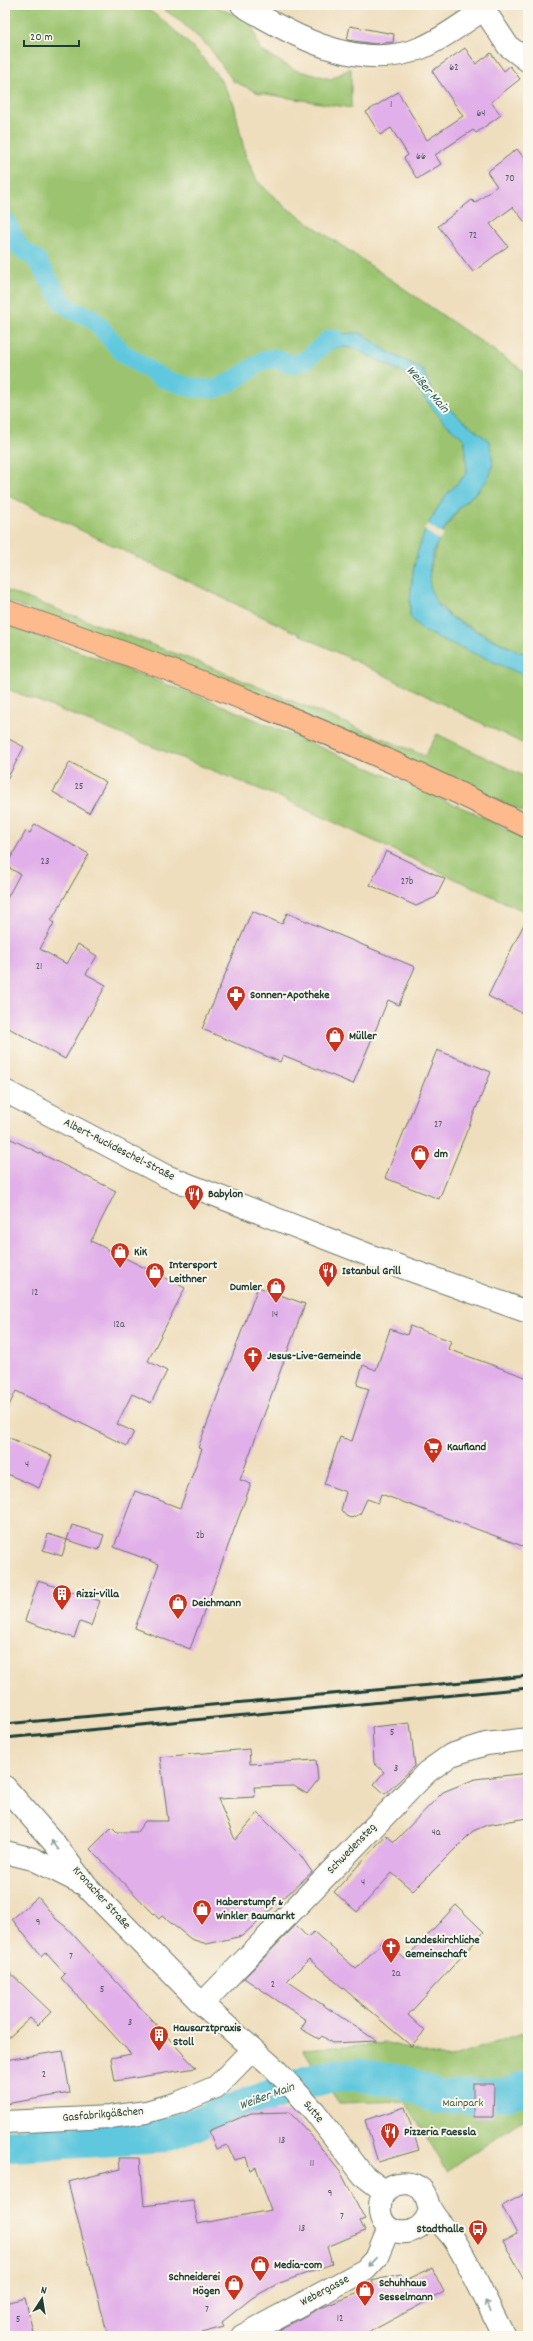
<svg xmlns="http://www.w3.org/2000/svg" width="533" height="2341" font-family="Dekko,sans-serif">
  <rect width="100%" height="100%" fill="#fbf7ec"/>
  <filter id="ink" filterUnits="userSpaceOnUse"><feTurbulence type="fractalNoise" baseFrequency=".025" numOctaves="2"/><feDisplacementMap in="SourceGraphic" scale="8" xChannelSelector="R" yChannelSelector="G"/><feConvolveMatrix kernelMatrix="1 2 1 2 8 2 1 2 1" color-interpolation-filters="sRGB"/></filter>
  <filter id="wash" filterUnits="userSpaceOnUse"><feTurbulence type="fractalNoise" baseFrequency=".012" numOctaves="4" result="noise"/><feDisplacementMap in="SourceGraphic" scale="16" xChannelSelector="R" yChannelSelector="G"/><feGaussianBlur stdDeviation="0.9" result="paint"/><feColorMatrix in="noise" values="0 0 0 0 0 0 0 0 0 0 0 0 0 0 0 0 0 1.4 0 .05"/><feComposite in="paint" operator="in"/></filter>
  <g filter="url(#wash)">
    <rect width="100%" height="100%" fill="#efdebd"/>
    <!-- green -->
    <path fill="#9cc46f" stroke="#5e8052" d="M5 5H141L163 20 196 50 218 76 234 104 245 154 257 181 284 206 528 374V653L519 652 451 617 433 598 428 580 438 539 461 506 480 489 490 442 443 404 432 391 422 369 388 352 361 333 308 352H322L340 347 354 348 404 373 444 422 465 440 467 473C460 482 450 489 444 498 417 537 410 571 410 617L528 677V746L374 670 5 494Z
      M157 5H213L252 23 260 50 295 70 331 79 351 68V108L259 93 233 81 209 47 178 19Z
      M5 590 198 662 425 756 437 734 528 778V814L432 770 5 600Z
      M5 624 214 702 477 814 528 840V913L282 798 5 688Z
      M528 2031V2118L519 2122 447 2171 405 2101 339 2103 303 2049 388 2043 448 2059Z"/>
    <!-- water -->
    <path fill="#61c8de" stroke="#408289" d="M361 333 388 352 422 369 432 391 443 404 490 442C490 450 494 462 492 469 488 485 471 495 461 506 435 536 410 589 451 617 472 631 497 641 519 652L528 653V677L425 632 410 617C410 570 417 538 444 498 450 489 460 482 467 473L465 440 444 422 404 373 354 348 340 347 322 352H308L326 334Z"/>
    <!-- pier -->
    <path fill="#efdebd" d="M427 524 444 535 439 540 424 530Z"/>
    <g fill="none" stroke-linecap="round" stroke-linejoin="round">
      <!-- canal -->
      <path stroke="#61c8de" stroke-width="19" d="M5 220 20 248 36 259 64 304 74 311 92 318 123 353 161 378 192 388 215 389 231 382 263 361 274 358 293 365 307 359 328 340 335 339"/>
      <!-- river -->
      <path stroke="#61c8de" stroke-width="33" d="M5 2146 159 2137 308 2082 334 2075H359L405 2082 439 2098 508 2094 528 2087"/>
    </g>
    <g id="blocks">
      <!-- building -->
      <path fill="#e1afe9" d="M350 26 394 34 393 42 375 44 347 40Z
        M465 48 476 64 491 53 504 71 510 66 520 79 491 102 501 115 476 133 473 130 435 155 441 164 417 179 404 158 408 155 391 128 380 135 366 112 398 92 427 140 463 116 432 71Z
        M517 149 528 163V226L513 207 490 224 508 246 473 272 438 226 472 200 475 203 497 186 487 172Z
        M5 737 24 747 5 783Z
        M70 762 106 782 89 813 53 792Z
        M35 824 89 854 51 921 54 923 40 949 67 964 78 944 97 956 86 974 106 985 65 1059 5 1026V902L20 874 6 866 26 831 30 833Z
        M386 851 445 879 436 897 416 906 370 885Z
        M252 911 282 924 287 913 415 967 399 1005 388 1000 353 1084 283 1055 280 1062 202 1029Z
        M528 916V1016L488 996Z
        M437 1050 491 1072 439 1199 385 1178Z
        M5 1136 116 1191 91 1241 185 1288 148 1361 167 1371 151 1403 132 1394 117 1424 134 1432 127 1446 16 1391 5 1414Z
        M258 1287 305 1304 240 1480 251 1484 190 1649 135 1628 159 1564 114 1547 135 1491 180 1508 202 1449 198 1448Z
        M410 1326 451 1341 448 1349 528 1378V1548L381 1494 378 1503 367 1499 360 1514 351 1518 346 1516 341 1510 346 1492 324 1484 340 1437 352 1441 369 1389 357 1385 363 1365 376 1370 390 1329 407 1335Z
        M5 1436 52 1456 39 1488 5 1473Z
        M72 1525 104 1535 99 1550 67 1540Z
        M48 1534 67 1540 62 1556 43 1550Z
        M38 1581 100 1601 91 1626 80 1622 74 1638 25 1621Z
        M410 1723 415 1766 385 1794 374 1784 384 1772 374 1763 372 1727Z
        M249 1749 250 1764 316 1760 318 1780 307 1794 294 1786 254 1787 255 1797 218 1799 235 1840 258 1813 301 1856 312 1872 242 1936 207 1944 191 1939 162 1916 159 1919 90 1849 112 1827 117 1832H137L145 1821H168L160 1757Z
        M528 1773V1818L487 1825 473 1831 413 1891 392 1873 357 1912 334 1892 386 1835 394 1842 443 1792 475 1779Z
        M38 1897 56 1919 66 1927 196 2068 115 2081 111 2058 131 2054 61 1978 65 1974 45 1952 41 1956 12 1919Z
        M456 1905 484 1932 408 2015 425 2031 411 2046 309 1959 287 1981 377 2041 332 2043 322 2036 319 2039 301 2029 306 2020 244 1978 296 1925 307 1937 314 1932 356 1969 384 1940 405 1959Z
        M5 1968 51 2012 38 2025 30 2018 5 2041Z
        M63 2051 70 2093 5 2104V2060Z
        M473 2084H494L493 2117H473Z
        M405 2107 419 2150 378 2162 365 2120Z
        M289 2112 310 2134 341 2173 365 2219 360 2221 365 2231 327 2247 332 2264 277 2284 252 2298 222 2322 224 2327 201 2333 203 2336H108L68 2182 120 2169 119 2158H140L144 2206 193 2200 198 2224 271 2210 256 2167 250 2170 246 2157 234 2160 227 2145 216 2149 209 2131 251 2113Z
        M528 2192V2287L503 2241 517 2234 502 2206Z
        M432 2268 444 2292 362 2336H268L318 2309 374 2287 372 2281 401 2274 404 2281Z
        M25 2298 34 2336H5V2303Z"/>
    </g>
  </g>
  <g filter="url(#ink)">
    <use href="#blocks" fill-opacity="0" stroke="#687564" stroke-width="1"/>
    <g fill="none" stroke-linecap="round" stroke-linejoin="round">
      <defs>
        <path id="minor" d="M242 5C293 36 360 73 421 48 443 39 463 23 483 10
          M481 5 508 46 528 61
          M5 1091 166 1176 379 1259 528 1312
          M5 2122 110 2117 146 2112 178 2103 216 2087 252 2050"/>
        <path id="tertiary" d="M5 1787 55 1844 87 1887 202 2004 275 2069 315 2112 363 2175 385 2192
          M5 1852 33 1859 81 1883
          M202 2004 427 1772 451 1755 486 1744 528 1739
          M430 2209C422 2243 377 2238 380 2206 380 2197 385 2190 392 2186 401 2182 413 2182 421 2189 428 2195 426 2203 431 2210 437 2222 448 2230 455 2241 473 2270 488 2306 504 2336
          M242 2336 365 2270 377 2257 389 2228"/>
        <path id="trunk" d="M5 611C183 671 360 742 528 827"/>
      </defs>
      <!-- minor casing -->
      <use href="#minor" stroke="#687564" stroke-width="24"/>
      <!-- tertiary casing -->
      <use href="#tertiary" stroke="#687564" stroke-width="24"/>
      <!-- trunk casing -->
      <use href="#trunk" stroke="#687564" stroke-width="24"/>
      <!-- minor -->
      <use href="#minor" stroke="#fff" stroke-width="22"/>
      <!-- tertiary -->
      <use href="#tertiary" stroke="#fff" stroke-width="22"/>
      <!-- trunk -->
      <use href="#trunk" stroke="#fcba8d" stroke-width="22"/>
      <!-- rail -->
      <path stroke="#1f3d34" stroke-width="3" d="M5 1724 528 1676
        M5 1738 528 1688"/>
    </g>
    <!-- one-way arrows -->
    <defs><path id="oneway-shaft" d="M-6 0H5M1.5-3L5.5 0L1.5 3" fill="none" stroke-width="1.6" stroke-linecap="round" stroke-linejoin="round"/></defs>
    <g stroke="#8f9e9a">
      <use href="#oneway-shaft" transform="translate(55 1845) rotate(-129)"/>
      <use href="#oneway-shaft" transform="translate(372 2262) rotate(133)"/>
      <use href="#oneway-shaft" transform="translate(488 2306) rotate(-118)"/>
    </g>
  </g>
  <!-- icons -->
  <defs>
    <symbol id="pharmacy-pin" viewBox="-11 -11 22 30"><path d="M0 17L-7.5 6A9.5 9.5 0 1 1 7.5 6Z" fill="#c8321e" stroke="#fbf7ec"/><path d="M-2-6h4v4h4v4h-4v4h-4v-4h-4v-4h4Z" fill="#fff"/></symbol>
    <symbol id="shop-pin" viewBox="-11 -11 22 30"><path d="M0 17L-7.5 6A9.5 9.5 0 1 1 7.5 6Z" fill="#c8321e" stroke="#fbf7ec"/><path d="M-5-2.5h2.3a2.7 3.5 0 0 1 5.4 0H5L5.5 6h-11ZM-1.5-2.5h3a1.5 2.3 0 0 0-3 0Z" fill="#fff"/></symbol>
    <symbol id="restaurant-pin" viewBox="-11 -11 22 30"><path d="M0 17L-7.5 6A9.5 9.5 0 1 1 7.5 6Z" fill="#c8321e" stroke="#fbf7ec"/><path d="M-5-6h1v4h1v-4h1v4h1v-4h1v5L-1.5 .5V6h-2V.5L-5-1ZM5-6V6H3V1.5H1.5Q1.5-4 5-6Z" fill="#fff"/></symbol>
    <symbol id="church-pin" viewBox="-11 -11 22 30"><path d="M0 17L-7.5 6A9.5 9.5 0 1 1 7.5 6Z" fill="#c8321e" stroke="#fbf7ec"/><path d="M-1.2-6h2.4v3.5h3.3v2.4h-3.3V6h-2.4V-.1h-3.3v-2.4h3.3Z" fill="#fff"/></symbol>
    <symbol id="supermarket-pin" viewBox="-11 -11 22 30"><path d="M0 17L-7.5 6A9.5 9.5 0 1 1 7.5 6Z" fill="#c8321e" stroke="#fbf7ec"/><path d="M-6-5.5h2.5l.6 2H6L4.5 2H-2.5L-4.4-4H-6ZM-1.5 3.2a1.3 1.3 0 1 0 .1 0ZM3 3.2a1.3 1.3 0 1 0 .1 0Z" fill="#fff"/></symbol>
    <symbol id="building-pin" viewBox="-11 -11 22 30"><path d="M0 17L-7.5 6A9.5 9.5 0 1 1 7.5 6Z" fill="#c8321e" stroke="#fbf7ec"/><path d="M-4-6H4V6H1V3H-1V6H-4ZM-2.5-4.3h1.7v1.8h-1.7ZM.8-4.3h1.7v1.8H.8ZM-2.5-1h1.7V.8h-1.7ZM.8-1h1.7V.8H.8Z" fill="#fff"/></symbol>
    <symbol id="bus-pin" viewBox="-11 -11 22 30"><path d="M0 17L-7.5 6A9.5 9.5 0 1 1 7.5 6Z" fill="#c8321e" stroke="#fbf7ec"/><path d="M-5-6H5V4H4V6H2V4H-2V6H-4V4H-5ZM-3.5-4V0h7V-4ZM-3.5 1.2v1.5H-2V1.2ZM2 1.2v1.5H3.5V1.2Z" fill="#fff"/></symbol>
  </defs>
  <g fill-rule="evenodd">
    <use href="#pharmacy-pin" x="225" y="984" width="22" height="30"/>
    <use href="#shop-pin" x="324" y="1025" width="22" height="30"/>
    <use href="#shop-pin" x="409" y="1143" width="22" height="30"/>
    <use href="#restaurant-pin" x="183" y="1183" width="22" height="30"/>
    <use href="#shop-pin" x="109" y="1241" width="22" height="30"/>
    <use href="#restaurant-pin" x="317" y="1260" width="22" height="30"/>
    <use href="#shop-pin" x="144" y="1261" width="22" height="30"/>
    <use href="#shop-pin" x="265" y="1276" width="22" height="30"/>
    <use href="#church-pin" x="242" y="1345" width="22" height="30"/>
    <use href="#supermarket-pin" x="422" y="1436" width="22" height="30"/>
    <use href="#building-pin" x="51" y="1583" width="22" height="30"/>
    <use href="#shop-pin" x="167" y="1592" width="22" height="30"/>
    <use href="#shop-pin" x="191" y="1898" width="22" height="30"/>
    <use href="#church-pin" x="380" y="1936" width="22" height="30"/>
    <use href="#building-pin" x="148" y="2024" width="22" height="30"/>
    <use href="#restaurant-pin" x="379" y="2121" width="22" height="30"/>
    <use href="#bus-pin" x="467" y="2218" width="22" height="30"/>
    <use href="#shop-pin" x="249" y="2254" width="22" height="30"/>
    <use href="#shop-pin" x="223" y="2273" width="22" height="30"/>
    <use href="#shop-pin" x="354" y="2279" width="22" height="30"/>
  </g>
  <g text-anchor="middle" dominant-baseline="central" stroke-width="4" stroke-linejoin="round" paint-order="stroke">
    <!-- number labels -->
    <g font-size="10" fill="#505a61">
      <text x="454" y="68">62</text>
      <text x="391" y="105">1</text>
      <text x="481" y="114">64</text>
      <text x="421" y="157">66</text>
      <text x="510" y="179">70</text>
      <text x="473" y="236">72</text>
      <text x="79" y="787">25</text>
      <text x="45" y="862">23</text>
      <text x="407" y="882">27b</text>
      <text x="39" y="967">21</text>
      <text x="438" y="1125">27</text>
      <text x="35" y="1293">12</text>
      <text x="275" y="1315">14</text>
      <text x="119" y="1325">12a</text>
      <text x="27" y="1465">4</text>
      <text x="200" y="1536">2b</text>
      <text x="392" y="1733">5</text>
      <text x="396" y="1769">3</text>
      <text x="436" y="1833">4a</text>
      <text x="363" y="1883">4</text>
      <text x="38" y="1923">9</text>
      <text x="71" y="1957">7</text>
      <text x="396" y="1974">2a</text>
      <text x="273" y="1985">2</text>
      <text x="102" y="1990">5</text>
      <text x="130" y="2023">3</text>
      <text x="44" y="2075">2</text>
      <text x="282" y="2141">13</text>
      <text x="312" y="2164">11</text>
      <text x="330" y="2194">9</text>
      <text x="342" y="2217">7</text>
      <text x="302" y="2229">13</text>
      <text x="207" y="2310">7</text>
      <text x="340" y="2319">12</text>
      <text x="18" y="2320">5</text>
    </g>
    <!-- poi labels -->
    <g font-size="12" font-weight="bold" fill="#1f3d34" stroke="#fbf7ec" text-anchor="start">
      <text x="250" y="995">Sonnen-Apotheke</text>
      <text x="349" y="1036">Müller</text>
      <text x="434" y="1154">dm</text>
      <text x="208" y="1194">Babylon</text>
      <text x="134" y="1252">KiK</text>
      <text x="169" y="1265">Intersport<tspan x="169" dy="14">Leithner</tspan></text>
      <text x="342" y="1271">Istanbul Grill</text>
      <text x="262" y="1287" text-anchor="end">Dumler</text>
      <text x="267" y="1356">Jesus-Live-Gemeinde</text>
      <text x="447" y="1447">Kaufland</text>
      <text x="76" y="1594">Rizzi-Villa</text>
      <text x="192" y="1603">Deichmann</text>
      <text x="216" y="1902">Haberstumpf &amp;<tspan x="216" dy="14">Winkler Baumarkt</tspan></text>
      <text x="405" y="1940">Landeskirchliche<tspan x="405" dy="14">Gemeinschaft</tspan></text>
      <text x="173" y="2028">Hausarztpraxis<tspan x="173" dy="14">Stoll</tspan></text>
      <text x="404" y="2132">Pizzeria Faessla</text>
      <text x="464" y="2229" text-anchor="end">Stadthalle</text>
      <text x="274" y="2265">Media-com</text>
      <text x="220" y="2277" text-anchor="end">Schneiderei<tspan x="220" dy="14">Högen</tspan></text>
      <text x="379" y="2283">Schuhhaus<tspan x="379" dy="14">Sesselmann</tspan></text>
    </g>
    <!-- street labels -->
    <g font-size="12" fill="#1f3d34" stroke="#fbf7ec">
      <text transform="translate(119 1150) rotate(27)">Albert-Ruckdeschel-Straße</text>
      <text transform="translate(352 1849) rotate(-46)">Schwedensteg</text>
      <text transform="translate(101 1898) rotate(48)">Kronacher Straße</text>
      <text transform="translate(313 2112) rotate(50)">Sutte</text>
      <text transform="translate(103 2115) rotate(-5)">Gasfabrikgäßchen</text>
      <text transform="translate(325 2291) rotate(-28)">Webergasse</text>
    </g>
    <!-- park labels -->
    <g font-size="12" fill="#3e5f43" stroke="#fbf7ec">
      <text x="463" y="2103">Mainpark</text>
    </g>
    <!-- water labels -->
    <g font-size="13" font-style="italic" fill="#30605e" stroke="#fbf7ec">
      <text transform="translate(427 390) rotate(49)">Weißer Main</text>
      <text transform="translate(267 2097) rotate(-20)">Weißer Main</text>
    </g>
  </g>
  <!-- margin -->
  <rect width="533" height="2341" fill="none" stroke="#fbf7ec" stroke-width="20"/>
  <!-- north arrow -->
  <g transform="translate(42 2299) rotate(12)" stroke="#fbf7ec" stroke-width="3" paint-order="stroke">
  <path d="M0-3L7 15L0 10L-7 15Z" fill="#1f3d34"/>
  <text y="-6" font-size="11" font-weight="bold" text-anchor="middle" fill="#1f3d34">N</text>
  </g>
  <!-- scale -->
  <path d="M24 40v6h55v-6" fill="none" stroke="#1f3d34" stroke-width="2"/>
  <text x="30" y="40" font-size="12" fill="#1f3d34" stroke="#fbf7ec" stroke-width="3" paint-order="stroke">20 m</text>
</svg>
